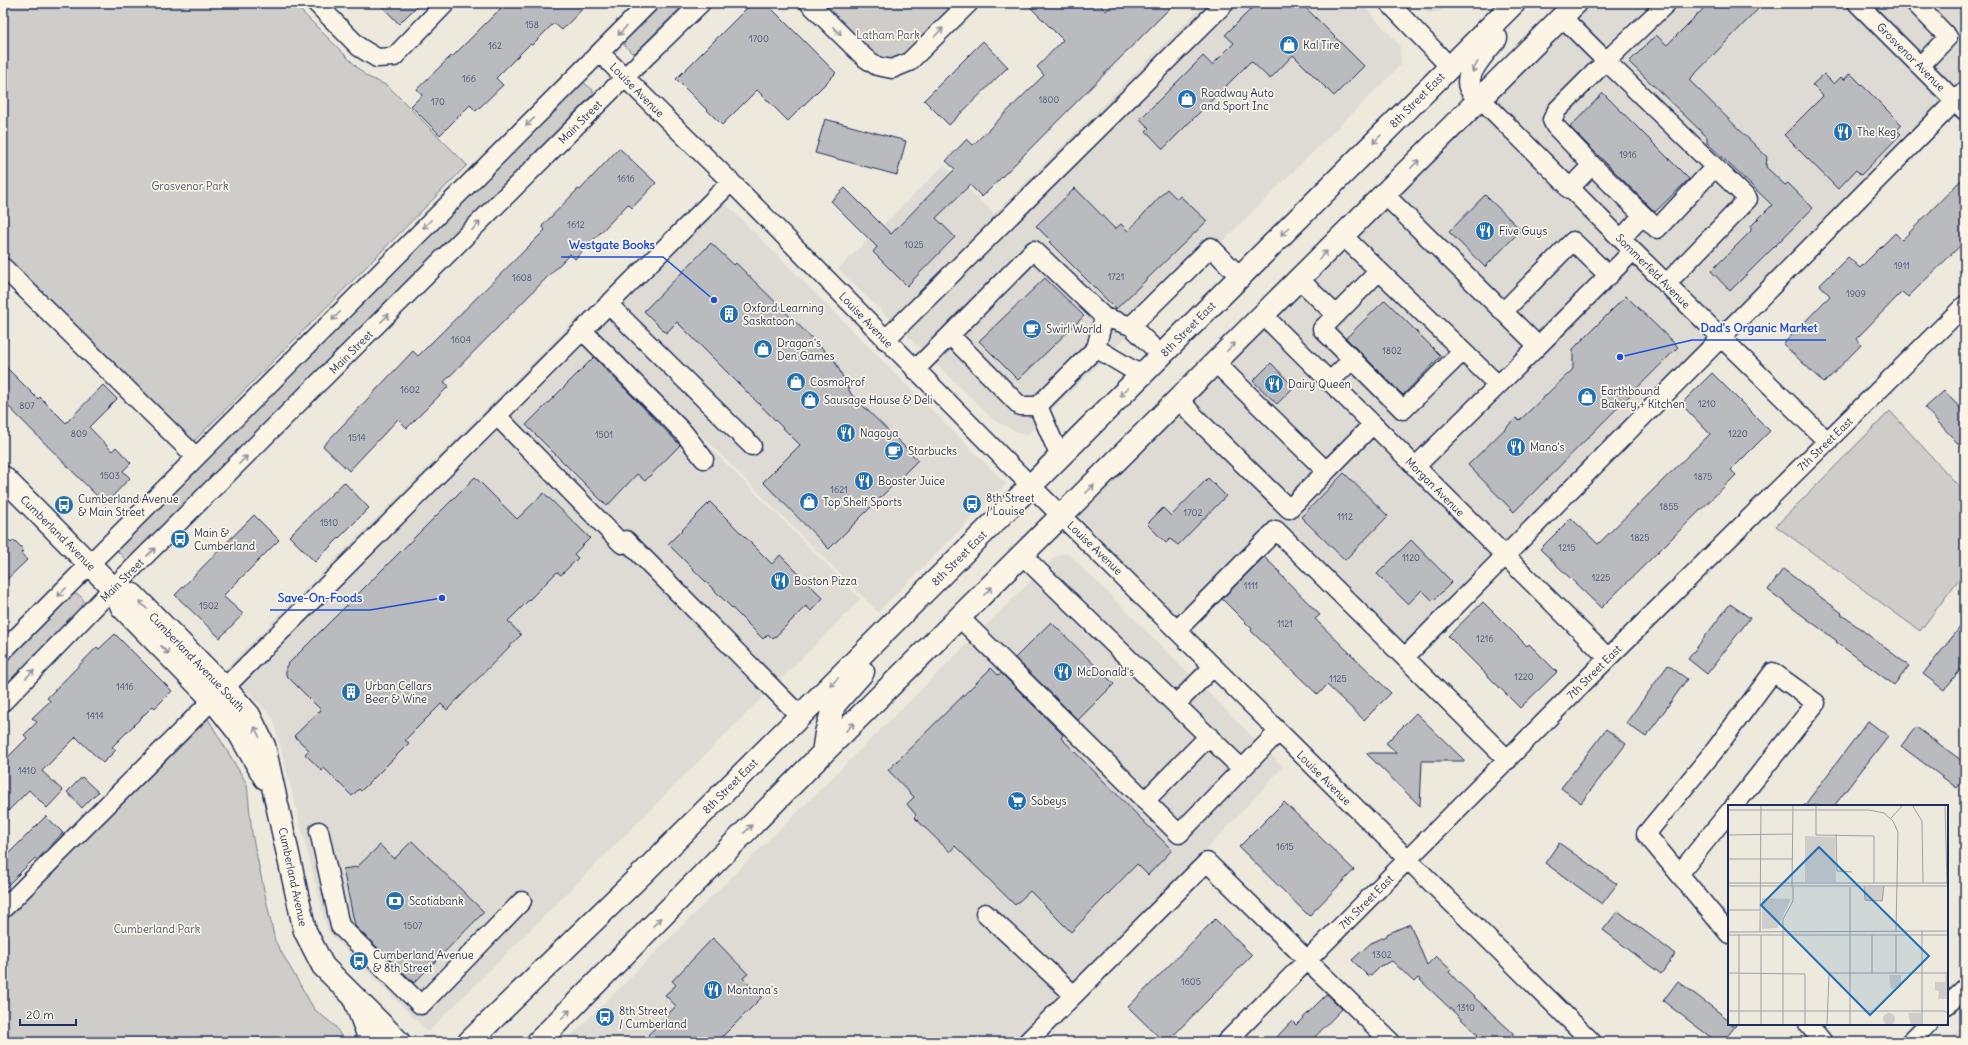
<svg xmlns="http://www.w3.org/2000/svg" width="1968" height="1045" font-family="Delius,sans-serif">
  <rect width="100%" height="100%" fill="#eee9dd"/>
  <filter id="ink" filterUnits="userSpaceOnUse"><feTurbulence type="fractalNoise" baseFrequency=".025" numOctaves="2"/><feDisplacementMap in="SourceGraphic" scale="8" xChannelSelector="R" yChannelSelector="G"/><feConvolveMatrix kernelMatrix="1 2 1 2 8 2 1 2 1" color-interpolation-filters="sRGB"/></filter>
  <g filter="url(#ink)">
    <!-- built -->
    <path fill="#dedbd4" d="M1205 3H1361L1400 46 1401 65 1026 436 995 421 838 269 944 165 994 214Z
      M1418 3H1449L1441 11 1428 13Z
      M1577 3H1965V91L1405 657 1276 530 1177 630 1062 516Z
      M722 200 1006 484 878 612 594 328Z
      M579 316 861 599 428 1032 328 932 273 718 225 669Z
      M1063 553 1070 555 1283 767 1190 867 1017 1042H565L1056 556Z
      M1965 1024V1042H1947Z"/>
    <!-- green -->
    <path fill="#cfcdca" stroke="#757e94" d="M3 3H293L366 76 388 86 467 165 190 445 3 259Z
      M663 3H685L636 52 632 53 624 45 625 41Z
      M809 3H969L892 69Z
      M583 82 593 90V94L130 560H126L118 552 119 548Z
      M1890 411 1965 493V571L1920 631 1776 526Z
      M73 594C81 594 83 598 85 605L3 687V664Z
      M208 719 247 784 252 834 275 941 314 1009 335 1026 345 1042H9L3 1036V922Z"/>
    <!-- building -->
    <path fill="#babbbe" stroke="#1b2f5e" d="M379 3H420L399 24Z
      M506 3H588L562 30 554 23 532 45 530 44 496 78 503 85 476 111 470 105 440 135 411 106 422 95 417 89 451 56 452 57Z
      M752 3H766L836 73 788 121 757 90 722 125 676 79Z
      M1026 3H1098L1106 11 1114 3H1175L982 197 970 185 936 218 955 237 907 286 873 252 877 247 831 201 845 188 891 234 955 169 946 161 967 139 973 145 1044 75 1037 67 1063 40Z
      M1257 3H1301L1364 66 1334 96 1293 55 1270 79 1251 61 1163 149 1146 131 1149 128 1140 119 1203 56 1212 65 1234 43 1225 35Z
      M1709 3H1764L1689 80 1767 157 1766 167 1785 185 1788 183 1813 208 1730 291 1711 271 1751 231V226L1772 205 1707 143V137L1629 62 1656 35 1667 45Z
      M983 41 1008 67 949 125 924 100Z
      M1850 73 1902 125 1897 130 1901 134 1861 175 1856 170 1838 189 1784 135 1823 96 1812 85 1824 74 1834 84 1841 77 1844 80Z
      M1603 93 1689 179 1655 212 1570 127Z
      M825 119 906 141 897 175 815 153Z
      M619 148 656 183 632 208 628 204 575 259 570 254 444 382 449 386 407 428 398 419 349 471 323 446 413 351 418 356 545 230 542 226 578 189 580 190Z
      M1965 176V241L1908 297 1902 292 1856 339 1861 345 1824 383 1783 344 1830 296 1820 285 1848 257 1860 268 1895 233 1902 240Z
      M1075 188 1115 229 1121 224 1128 231 1167 189 1177 199 1180 196 1207 221 1116 309 1049 242 1051 241 1036 226Z
      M1485 195 1521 230 1485 267 1449 232Z
      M711 243 734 265 736 263 835 361 851 394 918 460 829 549 763 482 800 445 677 322 666 333 644 311Z
      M1045 278 1084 316 1018 380 979 341Z
      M1626 296 1678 347 1514 512 1468 465 1516 418 1519 421 1573 369V349Z
      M1385 300 1441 356 1403 395 1346 338Z
      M594 357 680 445 645 481 637 474 607 506 526 425Z
      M1271 363 1294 387 1277 404 1253 381Z
      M3 364 38 399 40 397 66 423 103 385 117 399 89 427 112 451 116 447 131 463 123 471 130 478 105 504 3 401Z
      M1712 373 1770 431 1731 470 1736 475 1601 608 1540 549 1571 518 1598 544 1710 434 1681 404Z
      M1944 391 1965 413V451L1925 408Z
      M1344 473 1388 516 1345 560 1301 517Z
      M475 477 517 519 544 493 590 538 574 554 578 558 561 575 557 572 508 621 521 635 447 710 441 704 405 740 409 743 361 791 359 789 352 796 324 768 322 771 305 754 309 750 294 736 321 710 286 675V666Z
      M1208 478 1226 496 1178 545 1170 539 1166 543 1147 524 1163 508 1171 516Z
      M344 482 369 508 315 562 289 536Z
      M710 502 772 564 780 555 823 598 811 611 806 606 773 639 768 634 763 639 668 544Z
      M254 515 279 540 223 596 243 614 220 638 175 595Z
      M3 535 11 543 14 540 24 550 21 553 27 560 3 583Z
      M1411 540 1452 582 1433 601 1422 590 1408 604 1377 574Z
      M1264 557 1280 572 1279 573 1320 615 1315 619 1391 693 1364 720 1327 685 1318 695 1251 631 1252 629 1222 599Z
      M1783 569 1842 613 1841 614 1909 666 1894 685 1836 642 1837 641 1768 590Z
      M1483 602 1527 646 1529 644 1557 672 1520 708 1448 636Z
      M1730 604 1750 618 1707 674 1688 659Z
      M1965 621V664L1944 690 1923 674Z
      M1051 622 1114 684 1078 720 1015 658Z
      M115 634 172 691 155 708 153 706 112 747 116 750 103 763 76 737 42 771 63 791 47 808 29 790 3 816V762L27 738 24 735 37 722 32 718 50 701 47 698 97 647 99 649Z
      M1668 665 1687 679 1646 737 1626 723Z
      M991 668 998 675 1001 673 1063 735 1061 738 1172 850 1148 875 1137 864 1071 932 1030 891 1015 905 955 846 950 852 914 817 916 815 907 804 914 797 888 770Z
      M1416 713 1465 761H1422L1420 806 1366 753H1397L1386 743Z
      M1868 721 1888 736 1834 806H1804Z
      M1916 727 1965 763V778L1957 788 1901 746Z
      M1606 729 1626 744 1581 803 1561 788Z
      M82 777 98 792 82 808 67 792Z
      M1284 802 1354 870 1309 916 1239 847Z
      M46 816 63 833 37 860 35 858 3 890V859Z
      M412 841 484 912 414 983 355 926 343 869 357 867 380 845 394 859Z
      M1559 843 1617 884 1602 904 1545 863Z
      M1618 911 1675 954 1661 974 1603 930Z
      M1215 919 1252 955 1167 1042H1164L1128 1007Z
      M1410 924 1427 965 1436 956 1451 970 1449 972 1459 983 1514 1034 1506 1042H1471L1478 1035 1418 978 1414 982 1392 961 1381 966 1374 973 1368 976 1352 960 1371 943 1387 936V934Z
      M713 938 748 974 743 978 762 997 717 1042H655L648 1035 676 1006 665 995 676 985 672 981Z
      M1678 981 1729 1020V1024L1736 1025 1723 1042H1717L1663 1001Z
      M1327 994 1342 1009 1310 1042H1272L1292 1021 1296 1025Z"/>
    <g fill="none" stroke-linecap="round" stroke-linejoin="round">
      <defs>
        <path id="minor" d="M316 3 359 47 377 58 394 57 446 3
          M809 3 865 58 877 66 892 69 909 62 969 3
          M1389 3 1450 67
          M1857 3 1965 111
          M1915 3 1948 37 1920 66
          M1562 17 1606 61 1667 3
          M600 53 731 182 1011 466 1592 1042
          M1481 99 1633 251 1828 442
          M1569 189 1592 165 1555 126 1552 120 1557 110 1606 61 1715 167 1657 229 1592 165
          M1384 194 1538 346 1633 251
          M1343 236 1498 385
          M1621 239 1643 215
          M3 267 196 457
          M1379 271 1322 329 1403 410 1463 351
          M1299 279 1336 315
          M1666 284 1748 199 1715 167
          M608 304 752 446
          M1503 312 1573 241 1609 276
          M1263 315 1608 658
          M1104 317 1131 326 1211 247 1240 277
          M1131 326 1161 355
          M582 330 684 433 704 459
          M885 340 1225 3
          M1216 363 1326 471
          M915 370 950 335
          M1329 382 1353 359
          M1179 399 1193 415 1289 509 1372 425
          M1038 406H1020L950 335 1034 250 1104 317 1096 348
          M497 416 622 544 626 540 800 716
          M1060 457 1038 406 1096 348 1141 375
          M1415 467 1538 346
          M1023 556 1242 769 1278 732
          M960 618 1179 834 1242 769
          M1177 630 1276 530 1508 760
          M3 651 649 3
          M1405 657 1965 91
          M3 702 113 588 625 77 701 3
          M1176 704 1213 667
          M1145 801 1209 736
          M319 831 340 926 421 1005 522 901
          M1679 874 1729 812
          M3 909 731 182
          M985 913 1074 995
          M1729 934 1646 834 1715 750 1773 672 1816 703 1734 806
          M1947 1005 1965 988
          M1808 1024 1823 1042
          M1027 1042 1207 862 1391 1042
          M1226 1042 1608 658 1965 305
          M1910 1042 1928 1024"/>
        <path id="major" d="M1481 99C1477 95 1472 91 1470 87 1464 73 1487 49 1496 38
          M3 477 113 588 122 607 213 700 239 733 265 778
          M113 588 133 595 225 688 249 715 264 746 305 931 323 966 399 1042
          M823 753 826 733 834 705 863 672
          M356 1003 371 1042
          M469 1042 644 872 1514 3
          M538 1042 823 753 1576 3"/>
      </defs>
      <!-- minor casing -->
      <use href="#minor" stroke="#1b2f5e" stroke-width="21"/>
      <!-- major casing -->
      <use href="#major" stroke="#1b2f5e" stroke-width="25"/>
      <!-- minor -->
      <use href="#minor" stroke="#fcf5e5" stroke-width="18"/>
      <!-- major -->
      <use href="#major" stroke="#fcf5e5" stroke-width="22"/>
    </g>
    <!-- one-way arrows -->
    <defs><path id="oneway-shaft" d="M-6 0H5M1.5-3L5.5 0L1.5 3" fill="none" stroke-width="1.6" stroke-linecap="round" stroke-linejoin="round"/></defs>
    <g stroke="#8c92a2">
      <use href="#oneway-shaft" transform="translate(622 31) rotate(134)"/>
      <use href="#oneway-shaft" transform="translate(837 31) rotate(45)"/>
      <use href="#oneway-shaft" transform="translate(939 32) rotate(-45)"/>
      <use href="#oneway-shaft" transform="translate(1475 67) rotate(117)"/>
      <use href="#oneway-shaft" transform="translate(530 122) rotate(136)"/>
      <use href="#oneway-shaft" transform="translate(1377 139) rotate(135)"/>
      <use href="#oneway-shaft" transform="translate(1415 164) rotate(-45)"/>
      <use href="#oneway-shaft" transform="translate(427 224) rotate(135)"/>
      <use href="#oneway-shaft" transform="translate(476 226) rotate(-45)"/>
      <use href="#oneway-shaft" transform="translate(1285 231) rotate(135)"/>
      <use href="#oneway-shaft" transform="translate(1323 255) rotate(-45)"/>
      <use href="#oneway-shaft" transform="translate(336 316) rotate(135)"/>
      <use href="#oneway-shaft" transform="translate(385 318) rotate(-45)"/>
      <use href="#oneway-shaft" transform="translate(1231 347) rotate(-45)"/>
      <use href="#oneway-shaft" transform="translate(1124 392) rotate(135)"/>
      <use href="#oneway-shaft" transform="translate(243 460) rotate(-45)"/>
      <use href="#oneway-shaft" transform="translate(1090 489) rotate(-45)"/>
      <use href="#oneway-shaft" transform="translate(151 552) rotate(-44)"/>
      <use href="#oneway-shaft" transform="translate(988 591) rotate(-45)"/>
      <use href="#oneway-shaft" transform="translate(62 592) rotate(135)"/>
      <use href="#oneway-shaft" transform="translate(143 605) rotate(-135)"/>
      <use href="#oneway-shaft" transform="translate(165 650) rotate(46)"/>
      <use href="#oneway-shaft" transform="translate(30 674) rotate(-46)"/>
      <use href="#oneway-shaft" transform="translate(834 682) rotate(135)"/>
      <use href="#oneway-shaft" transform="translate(850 727) rotate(-45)"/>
      <use href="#oneway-shaft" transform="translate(257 732) rotate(-116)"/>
      <use href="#oneway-shaft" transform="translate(748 829) rotate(-45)"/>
      <use href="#oneway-shaft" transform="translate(657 922) rotate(-45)"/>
      <use href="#oneway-shaft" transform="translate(566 1014) rotate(-45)"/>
    </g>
  </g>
  <!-- icons -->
  <defs>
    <symbol id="shop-disc" viewBox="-11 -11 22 22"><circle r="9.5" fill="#1f6fb2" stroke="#fcf5e5"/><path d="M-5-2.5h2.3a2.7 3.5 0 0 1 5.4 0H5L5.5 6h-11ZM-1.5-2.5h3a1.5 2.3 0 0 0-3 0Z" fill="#fff"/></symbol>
    <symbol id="restaurant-disc" viewBox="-11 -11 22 22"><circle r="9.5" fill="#1f6fb2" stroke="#fcf5e5"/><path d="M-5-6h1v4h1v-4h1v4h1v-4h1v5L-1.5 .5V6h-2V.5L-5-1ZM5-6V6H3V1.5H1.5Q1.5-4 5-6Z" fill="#fff"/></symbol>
    <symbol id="building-disc" viewBox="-11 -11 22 22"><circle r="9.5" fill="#1f6fb2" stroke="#fcf5e5"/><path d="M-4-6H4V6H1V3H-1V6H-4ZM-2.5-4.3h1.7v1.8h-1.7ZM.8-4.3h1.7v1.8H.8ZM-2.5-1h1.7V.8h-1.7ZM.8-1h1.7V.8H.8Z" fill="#fff"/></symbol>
    <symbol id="cafe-disc" viewBox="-11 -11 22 22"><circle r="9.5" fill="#1f6fb2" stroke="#fcf5e5"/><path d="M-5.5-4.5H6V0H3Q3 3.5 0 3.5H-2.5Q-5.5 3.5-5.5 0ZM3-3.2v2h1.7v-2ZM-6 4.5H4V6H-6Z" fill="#fff"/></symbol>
    <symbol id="bus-disc" viewBox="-11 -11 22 22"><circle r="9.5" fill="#1f6fb2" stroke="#fcf5e5"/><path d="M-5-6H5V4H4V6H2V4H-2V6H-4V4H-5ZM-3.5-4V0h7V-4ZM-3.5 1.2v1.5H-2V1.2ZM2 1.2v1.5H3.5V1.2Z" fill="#fff"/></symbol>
    <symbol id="supermarket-disc" viewBox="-11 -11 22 22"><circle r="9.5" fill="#1f6fb2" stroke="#fcf5e5"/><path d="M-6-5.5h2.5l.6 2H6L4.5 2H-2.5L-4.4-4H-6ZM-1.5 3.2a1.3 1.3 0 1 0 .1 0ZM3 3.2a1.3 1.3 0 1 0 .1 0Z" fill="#fff"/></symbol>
    <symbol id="bank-disc" viewBox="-11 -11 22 22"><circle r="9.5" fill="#1f6fb2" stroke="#fcf5e5"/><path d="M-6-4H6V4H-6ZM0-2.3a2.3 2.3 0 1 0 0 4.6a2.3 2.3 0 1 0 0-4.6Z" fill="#fff"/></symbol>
  </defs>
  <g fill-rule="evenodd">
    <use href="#shop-disc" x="1278" y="34" width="22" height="22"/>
    <use href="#shop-disc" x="1176" y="88" width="22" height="22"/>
    <use href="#restaurant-disc" x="1832" y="121" width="22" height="22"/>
    <use href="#restaurant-disc" x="1474" y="220" width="22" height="22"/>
    <use href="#building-disc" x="718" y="303" width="22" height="22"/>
    <use href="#cafe-disc" x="1021" y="318" width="22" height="22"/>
    <use href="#shop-disc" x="752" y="338" width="22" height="22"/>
    <use href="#shop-disc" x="785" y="371" width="22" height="22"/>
    <use href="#restaurant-disc" x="1263" y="373" width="22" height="22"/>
    <use href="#shop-disc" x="1576" y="386" width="22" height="22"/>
    <use href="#shop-disc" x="799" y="389" width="22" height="22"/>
    <use href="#restaurant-disc" x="835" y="422" width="22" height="22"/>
    <use href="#restaurant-disc" x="1505" y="436" width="22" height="22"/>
    <use href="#cafe-disc" x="883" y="440" width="22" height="22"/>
    <use href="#restaurant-disc" x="853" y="470" width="22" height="22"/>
    <use href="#shop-disc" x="798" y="491" width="22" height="22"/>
    <use href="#bus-disc" x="961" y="493" width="22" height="22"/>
    <use href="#bus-disc" x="53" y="494" width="22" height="22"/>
    <use href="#bus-disc" x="169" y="528" width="22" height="22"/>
    <use href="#restaurant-disc" x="769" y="570" width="22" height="22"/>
    <use href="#restaurant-disc" x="1052" y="661" width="22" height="22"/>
    <use href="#building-disc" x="340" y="681" width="22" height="22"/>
    <use href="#supermarket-disc" x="1006" y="790" width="22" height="22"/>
    <use href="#bank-disc" x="384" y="890" width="22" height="22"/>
    <use href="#bus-disc" x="348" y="950" width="22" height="22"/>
    <use href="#restaurant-disc" x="702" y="979" width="22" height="22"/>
    <use href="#bus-disc" x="594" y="1006" width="22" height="22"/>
  </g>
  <g text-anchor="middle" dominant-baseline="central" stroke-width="3.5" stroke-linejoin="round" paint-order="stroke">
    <!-- number labels -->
    <g font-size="9" fill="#435276">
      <text x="532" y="24">158</text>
      <text x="759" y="38">1700</text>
      <text x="495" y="45">162</text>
      <text x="469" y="78">166</text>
      <text x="1049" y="99">1800</text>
      <text x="438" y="101">170</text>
      <text x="1628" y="154">1916</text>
      <text x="626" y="178">1616</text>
      <text x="576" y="224">1612</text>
      <text x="914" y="244">1025</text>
      <text x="1902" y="265">1911</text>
      <text x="1116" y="276">1721</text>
      <text x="522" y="277">1608</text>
      <text x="1856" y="293">1909</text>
      <text x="461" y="339">1604</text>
      <text x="1392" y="350">1802</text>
      <text x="410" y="389">1602</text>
      <text x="1707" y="403">1210</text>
      <text x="27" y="405">807</text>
      <text x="79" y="433">809</text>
      <text x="1738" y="433">1220</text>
      <text x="604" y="434">1501</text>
      <text x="357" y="437">1514</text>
      <text x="110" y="475">1503</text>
      <text x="1703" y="476">1875</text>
      <text x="839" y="489">1621</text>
      <text x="1669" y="506">1855</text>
      <text x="1193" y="512">1702</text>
      <text x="1345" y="516">1112</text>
      <text x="329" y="522">1510</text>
      <text x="1640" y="537">1825</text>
      <text x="1567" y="547">1215</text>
      <text x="1411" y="557">1120</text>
      <text x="1601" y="577">1225</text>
      <text x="1251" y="585">1111</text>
      <text x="209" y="605">1502</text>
      <text x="1285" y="623">1121</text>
      <text x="1485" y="638">1216</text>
      <text x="1524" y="676">1220</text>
      <text x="1338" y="678">1125</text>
      <text x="125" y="686">1416</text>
      <text x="95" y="715">1414</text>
      <text x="27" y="770">1410</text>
      <text x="1285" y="846">1615</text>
      <text x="413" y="925">1507</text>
      <text x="1382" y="954">1302</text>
      <text x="1191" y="981">1605</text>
      <text x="1466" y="1007">1310</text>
    </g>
    <!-- park labels -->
    <g font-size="11" fill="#485679" stroke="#fcf5e5">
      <text x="888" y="35">Latham Park</text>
      <text x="190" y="186">Grosvenor Park</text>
      <text x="157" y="929">Cumberland Park</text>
    </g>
    <!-- poi labels -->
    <g font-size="11" fill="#1b2f5e" stroke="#fcf5e5" text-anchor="start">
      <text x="1303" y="45">Kal Tire</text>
      <text x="1201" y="93">Roadway Auto<tspan x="1201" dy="13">and Sport Inc</tspan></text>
      <text x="1857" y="132">The Keg</text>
      <text x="1499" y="231">Five Guys</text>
      <text x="743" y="308">Oxford Learning<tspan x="743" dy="13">Saskatoon</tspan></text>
      <text x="1046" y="329">Swirl World</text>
      <text x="777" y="343">Dragon's<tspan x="777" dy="13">Den Games</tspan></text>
      <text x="810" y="382">CosmoProf</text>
      <text x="1288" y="384">Dairy Queen</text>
      <text x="1601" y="391">Earthbound<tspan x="1601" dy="13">Bakery + Kitchen</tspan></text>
      <text x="824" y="400">Sausage House &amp; Deli</text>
      <text x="860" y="433">Nagoya</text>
      <text x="1530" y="447">Mano's</text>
      <text x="908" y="451">Starbucks</text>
      <text x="878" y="481">Booster Juice</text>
      <text x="986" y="498">8th Street<tspan x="986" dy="13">/ Louise</tspan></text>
      <text x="78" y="499">Cumberland Avenue<tspan x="78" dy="13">&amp; Main Street</tspan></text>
      <text x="823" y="502">Top Shelf Sports</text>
      <text x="194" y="533">Main &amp;<tspan x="194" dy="13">Cumberland</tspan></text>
      <text x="794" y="581">Boston Pizza</text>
      <text x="1077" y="672">McDonald's</text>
      <text x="365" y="686">Urban Cellars<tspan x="365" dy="13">Beer &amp; Wine</tspan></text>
      <text x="1031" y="801">Sobeys</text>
      <text x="409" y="901">Scotiabank</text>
      <text x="373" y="955">Cumberland Avenue<tspan x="373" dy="13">&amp; 8th Street</tspan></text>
      <text x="727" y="990">Montana's</text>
      <text x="619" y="1011">8th Street<tspan x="619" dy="13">/ Cumberland</tspan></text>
    </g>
    <!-- street labels -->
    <g font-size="11" fill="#1b2f5e" stroke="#fcf5e5">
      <text transform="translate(1911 57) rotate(45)">Grosvenor Avenue</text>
      <text transform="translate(637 90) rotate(45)">Louise Avenue</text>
      <text transform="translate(1417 100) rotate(-45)">8th Street East</text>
      <text transform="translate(580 122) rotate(-45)">Main Street</text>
      <text transform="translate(1653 271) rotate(45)">Sommerfeld Avenue</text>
      <text transform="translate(866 320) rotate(46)">Louise Avenue</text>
      <text transform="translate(1188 329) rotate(-45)">8th Street East</text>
      <text transform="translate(351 352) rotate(-45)">Main Street</text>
      <text transform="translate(1825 444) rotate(-44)">7th Street East</text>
      <text transform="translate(1435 487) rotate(45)">Morgan Avenue</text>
      <text transform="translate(58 533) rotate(45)">Cumberland Avenue</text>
      <text transform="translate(1095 548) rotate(44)">Louise Avenue</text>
      <text transform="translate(959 558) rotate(-45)">8th Street East</text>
      <text transform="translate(122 580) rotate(-45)">Main Street</text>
      <text transform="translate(197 662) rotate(46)">Cumberland Avenue South</text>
      <text transform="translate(1594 672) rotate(-45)">7th Street East</text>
      <text transform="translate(1324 778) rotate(45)">Louise Avenue</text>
      <text transform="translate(730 786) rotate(-45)">8th Street East</text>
      <text transform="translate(293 877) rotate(78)">Cumberland Avenue</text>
      <text transform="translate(1366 902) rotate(-45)">7th Street East</text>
    </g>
  </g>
  <!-- overview -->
  <g transform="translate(1728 805)">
    <rect width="220" height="220" fill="#eee9dd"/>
    <path d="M77 31 107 32 108 77H77ZM136 81H156L155 96H138ZM34 93 63 94 49 123 34 124ZM218 168H220V194H210L211 186 207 185V177H217ZM161 170H173V182L163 184ZM155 214a6 6 0 1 1 12 0a6 6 0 1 1-12 0ZM180 208H193V220H183Z" fill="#cfcdca"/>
    <path fill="none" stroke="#9a9faa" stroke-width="1" d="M88 0V30L146 31V78M184 0 194 16 195 78M217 0 219 79M0 5H141L156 8 165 16 170 27 168 126M163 13 175 0M108 29 109 66 124 67M0 30 65 29M0 54H65M0 78H220M0 81H220M64 81 65 0M136 81 137 95 154 96 156 81M122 82V220M0 105H32M194 126V220M0 127V0M0 127 220 126M32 127 33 0M0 130H220M144 130V168M168 130V168M0 168 77 169V220M0 206H216L220 208 219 220M11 220V130M33 220V130M55 220V114L65 96V81M99 220 101 168H220"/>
    <path fill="#1f6fb2" fill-opacity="0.15" stroke="#1f6fb2" stroke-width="2" d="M91 42 201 151 142 210 33 100Z"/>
    <rect width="220" height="220" fill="none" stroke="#1b2f5e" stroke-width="2"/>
  </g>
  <!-- callouts -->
  <path fill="none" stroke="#1d4ed8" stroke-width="1.5" d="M714 300L663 257H561M1620 357L1692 340H1826M442 598L370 610H270"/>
  <g fill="#1d4ed8" stroke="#fcf5e5" stroke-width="1.5">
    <circle cx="714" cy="300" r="4"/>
    <circle cx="1620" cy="357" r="4"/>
    <circle cx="442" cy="598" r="4"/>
  </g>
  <g font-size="12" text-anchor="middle" font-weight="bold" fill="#1d4ed8" stroke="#fcf5e5" stroke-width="3.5" stroke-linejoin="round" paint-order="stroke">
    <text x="612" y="249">Westgate Books</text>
    <text x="1759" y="332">Dad's Organic Market</text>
    <text x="320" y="602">Save-On-Foods</text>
  </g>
  <!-- margin -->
  <rect width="1968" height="1045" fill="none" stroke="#fcf5e5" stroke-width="16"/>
  <rect x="8" y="8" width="1952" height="1029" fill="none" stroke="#1b2f5e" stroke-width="1.5" filter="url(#ink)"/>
  <!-- scale -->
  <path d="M20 1019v6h56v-6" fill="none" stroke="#1b2f5e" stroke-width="2"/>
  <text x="26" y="1019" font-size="12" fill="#1b2f5e" stroke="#fcf5e5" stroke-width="3" paint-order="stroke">20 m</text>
</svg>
